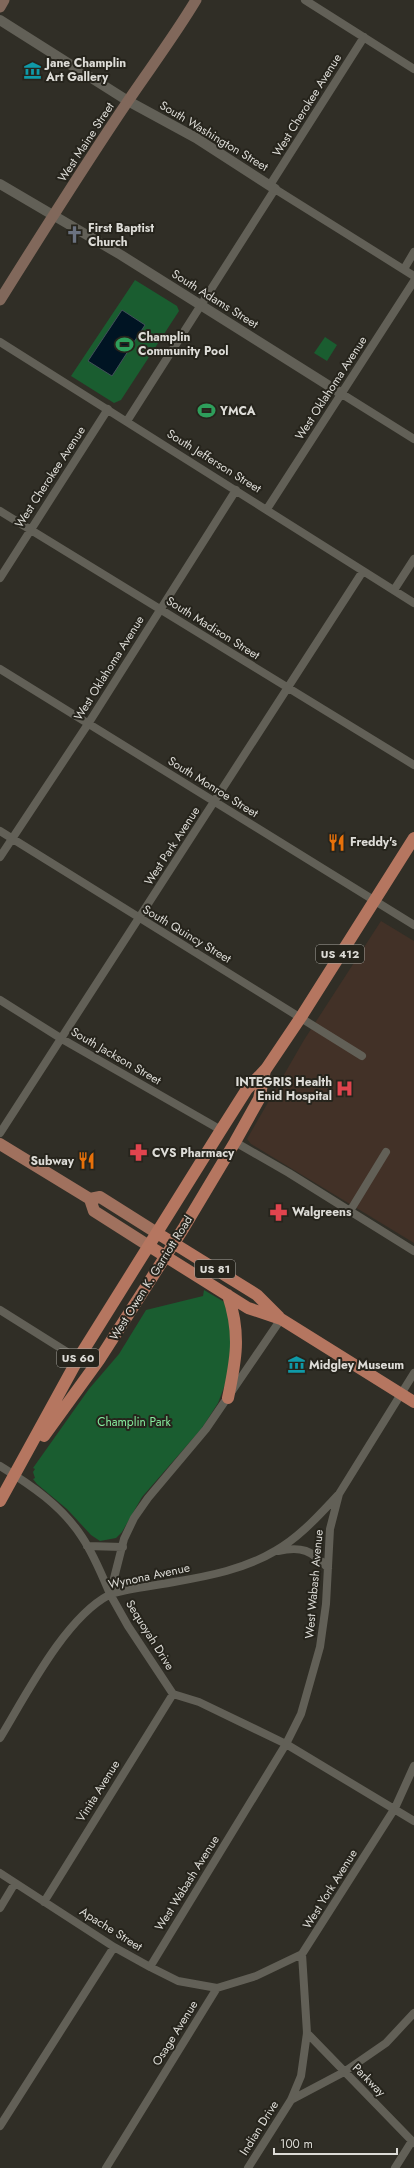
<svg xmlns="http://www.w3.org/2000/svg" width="414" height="2168" font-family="Jost,sans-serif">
  <rect width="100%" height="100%" fill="#302e26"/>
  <!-- medical -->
  <path fill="#423127" d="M381 921 414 941V1243L251 1144 247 1139 304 1040Z"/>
  <!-- green -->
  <path fill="#1a5d30" d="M135 280 177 306 179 311 121 400 114 403 71 376Z
    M325 337 337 345 327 361 314 353Z
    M204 1290 226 1303 233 1343 226 1382 218 1403 202 1428 142 1497 122 1532 116 1538 100 1541 91 1535 67 1509 37 1484 33 1479 35 1478 33 1472 35 1469 33 1468 89 1389 119 1354 146 1310 203 1296Z"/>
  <!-- water -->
  <path fill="#001423" stroke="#425059" d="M122 310 145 325 112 376 88 361Z"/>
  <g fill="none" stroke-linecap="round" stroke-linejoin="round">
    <!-- minor -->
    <path stroke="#626057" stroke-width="8" d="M305 0 414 69
      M270 185 364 37
      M404 269 414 252
      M0 342 414 603
      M342 394 414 439
      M127 421 275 189 414 276
      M267 509 414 281
      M0 511 414 765
      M0 578 108 409
      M394 590 414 559
      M0 669 414 925
      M0 831 362 1056
      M0 857 88 724 236 490
      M0 1000 62 1039 221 1130
      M0 1133 363 571
      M235 1142 289 1173 414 1251
      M350 1211 386 1152
      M0 1310 78 1359
      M281 1319 206 1429 148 1498 134 1518 124 1539 110 1594 128 1626 173 1694 199 1702 286 1744 414 1821
      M0 1466C31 1485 62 1506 82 1537 94 1555 102 1575 110 1594
      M87 1546 123 1547
      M278 1551C302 1546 311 1550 328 1568
      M0 1738C26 1695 65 1618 109 1595 121 1589 159 1585 174 1582 209 1576 245 1569 275 1551 300 1537 319 1515 338 1495
      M0 1873 114 1947 150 1967 178 1981 217 1988
      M44 1902 173 1694
      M0 1908 15 1883
      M150 1967 286 1744 301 1714 320 1647 326 1604 330 1529 339 1494 414 1373
      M307 2033 414 2143
      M291 2100 344 2072 386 2043 414 2013
      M0 2126 114 1947
      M106 2168 217 1988 256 1976 302 1954
      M248 2168 291 2100 301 2076 307 2033 302 1954 395 1808 414 1766
      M395 2168 412 2141"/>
    <!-- tertiary -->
    <path stroke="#626057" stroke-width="10" d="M0 20 128 101 196 138 275 189
      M0 184 121 255 342 394"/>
    <!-- secondary -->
    <path stroke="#81685b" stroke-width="11" d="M0 7 4 0
      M0 300C42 233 84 166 128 101 151 67 175 35 196 0"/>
    <!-- primary -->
    <path stroke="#a0715e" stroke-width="12" d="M0 1144 90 1199 94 1211 149 1246
      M90 1199 100 1197 157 1233"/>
    <!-- trunk -->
    <path stroke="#b57660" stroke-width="12" d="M157 1233 257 1295 279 1317
      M149 1246 248 1308 281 1319 414 1402
      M228 1398C236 1360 241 1334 228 1295
      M44 1436 99 1360 183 1229 235 1142 259 1099 265 1070
      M0 1501 78 1359 221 1130 247 1089 266 1069 301 1017 414 838"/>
  </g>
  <!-- icons -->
  <defs>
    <symbol id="museum-bare" viewBox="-9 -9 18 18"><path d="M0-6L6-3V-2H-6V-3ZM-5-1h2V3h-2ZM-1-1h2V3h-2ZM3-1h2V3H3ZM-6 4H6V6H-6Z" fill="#0f9aa8" stroke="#26241c" stroke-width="2.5" paint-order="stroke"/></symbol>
    <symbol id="church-bare" viewBox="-9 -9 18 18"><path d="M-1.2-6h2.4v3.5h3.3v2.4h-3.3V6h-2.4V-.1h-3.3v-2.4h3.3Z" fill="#6b7280" stroke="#26241c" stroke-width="2.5" paint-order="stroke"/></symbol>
    <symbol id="stadium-bare" viewBox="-9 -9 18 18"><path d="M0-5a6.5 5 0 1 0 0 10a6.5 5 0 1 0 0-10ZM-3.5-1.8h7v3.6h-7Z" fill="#2e9e5b" stroke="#26241c" stroke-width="2.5" paint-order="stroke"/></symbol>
    <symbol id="restaurant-bare" viewBox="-9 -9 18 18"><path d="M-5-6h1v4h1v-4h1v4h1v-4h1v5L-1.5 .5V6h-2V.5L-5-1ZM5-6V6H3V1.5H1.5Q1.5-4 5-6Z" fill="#e8710a" stroke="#26241c" stroke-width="2.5" paint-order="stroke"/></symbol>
    <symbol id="hospital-bare" viewBox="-9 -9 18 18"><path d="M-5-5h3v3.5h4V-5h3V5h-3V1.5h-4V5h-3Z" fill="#e0444e" stroke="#26241c" stroke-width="2.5" paint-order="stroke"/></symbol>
    <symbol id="pharmacy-bare" viewBox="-9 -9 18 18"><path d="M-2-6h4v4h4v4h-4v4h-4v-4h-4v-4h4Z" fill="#e0444e" stroke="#26241c" stroke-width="2.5" paint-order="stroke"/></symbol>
  </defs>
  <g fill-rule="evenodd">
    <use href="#museum-bare" x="20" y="58" width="25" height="25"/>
    <use href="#church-bare" x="62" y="222" width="25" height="25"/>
    <use href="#stadium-bare" x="112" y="332" width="25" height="25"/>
    <use href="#stadium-bare" x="194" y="398" width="25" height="25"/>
    <use href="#restaurant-bare" x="324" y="830" width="25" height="25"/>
    <use href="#hospital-bare" x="332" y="1076" width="25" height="25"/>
    <use href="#pharmacy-bare" x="126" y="1140" width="25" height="25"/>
    <use href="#restaurant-bare" x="74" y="1148" width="25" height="25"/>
    <use href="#pharmacy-bare" x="266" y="1200" width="25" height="25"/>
    <use href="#museum-bare" x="284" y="1352" width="25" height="25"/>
  </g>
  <g text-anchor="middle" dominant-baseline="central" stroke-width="4" stroke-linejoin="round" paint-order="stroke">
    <!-- shield labels -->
    <g fill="#26241c" stroke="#a6a59f" stroke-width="1">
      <rect x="316" y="945" width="48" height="18" rx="3"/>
      <rect x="195" y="1260" width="40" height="18" rx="3"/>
      <rect x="57" y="1349" width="42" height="18" rx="3"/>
    </g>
    <g font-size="11" font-weight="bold" fill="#dddcd7">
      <text x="340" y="954">US 412</text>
      <text x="215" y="1269">US 81</text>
      <text x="78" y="1358">US 60</text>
    </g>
    <!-- poi labels -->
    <g font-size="12" font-weight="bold" fill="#dddcd7" stroke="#26241c" text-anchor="start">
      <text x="46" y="63">Jane Champlin<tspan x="46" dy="14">Art Gallery</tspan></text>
      <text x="88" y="228">First Baptist<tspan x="88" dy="14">Church</tspan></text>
      <text x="138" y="337">Champlin<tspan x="138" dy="14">Community Pool</tspan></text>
      <text x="220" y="411">YMCA</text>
      <text x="350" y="842">Freddy's</text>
      <text x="332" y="1082" text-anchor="end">INTEGRIS Health<tspan x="332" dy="14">Enid Hospital</tspan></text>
      <text x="152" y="1153">CVS Pharmacy</text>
      <text x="74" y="1161" text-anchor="end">Subway</text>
      <text x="292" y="1212">Walgreens</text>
      <text x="309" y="1365">Midgley Museum</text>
    </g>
    <!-- street labels -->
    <g font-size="12" fill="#dddcd7" stroke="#26241c">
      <text transform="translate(307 105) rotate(-58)">West Cherokee Avenue</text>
      <text transform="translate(214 136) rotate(31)">South Washington Street</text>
      <text transform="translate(86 142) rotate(-57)">West Maine Street</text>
      <text transform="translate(215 299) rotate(32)">South Adams Street</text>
      <text transform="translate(331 388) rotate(-57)">West Oklahoma Avenue</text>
      <text transform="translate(214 461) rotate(32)">South Jefferson Street</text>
      <text transform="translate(50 477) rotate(-57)">West Cherokee Avenue</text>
      <text transform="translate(213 628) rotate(32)">South Madison Street</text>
      <text transform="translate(109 668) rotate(-58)">West Oklahoma Avenue</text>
      <text transform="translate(213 787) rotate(32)">South Monroe Street</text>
      <text transform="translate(172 846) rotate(-57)">West Park Avenue</text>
      <text transform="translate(187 934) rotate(31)">South Quincy Street</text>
      <text transform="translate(116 1056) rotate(30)">South Jackson Street</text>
      <text transform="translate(151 1278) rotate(-58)">West Owen K. Garriott Road</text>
      <text transform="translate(149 1576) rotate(-12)">Wynona Avenue</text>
      <text transform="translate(314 1584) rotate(-85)">West Wabash Avenue</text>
      <text transform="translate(150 1635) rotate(58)">Sequoyah Drive</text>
      <text transform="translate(98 1791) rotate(-58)">Vinita Avenue</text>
      <text transform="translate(187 1883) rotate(-58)">West Wabash Avenue</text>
      <text transform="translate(330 1889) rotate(-58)">West York Avenue</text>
      <text transform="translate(111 1929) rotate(32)">Apache Street</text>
      <text transform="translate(175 2033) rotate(-58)">Osage Avenue</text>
      <text transform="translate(369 2080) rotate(45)">Parkway</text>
      <text transform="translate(259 2128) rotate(-58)">Indian Drive</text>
    </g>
    <!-- park labels -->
    <g font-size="12" fill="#86eb9e" stroke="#26241c">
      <text x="134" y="1422">Champlin Park</text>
    </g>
  </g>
  <!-- scale -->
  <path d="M274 2148v6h123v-6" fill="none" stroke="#dddcd7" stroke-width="2"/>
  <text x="280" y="2148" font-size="12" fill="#dddcd7" stroke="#26241c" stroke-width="3" paint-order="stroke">100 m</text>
</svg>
